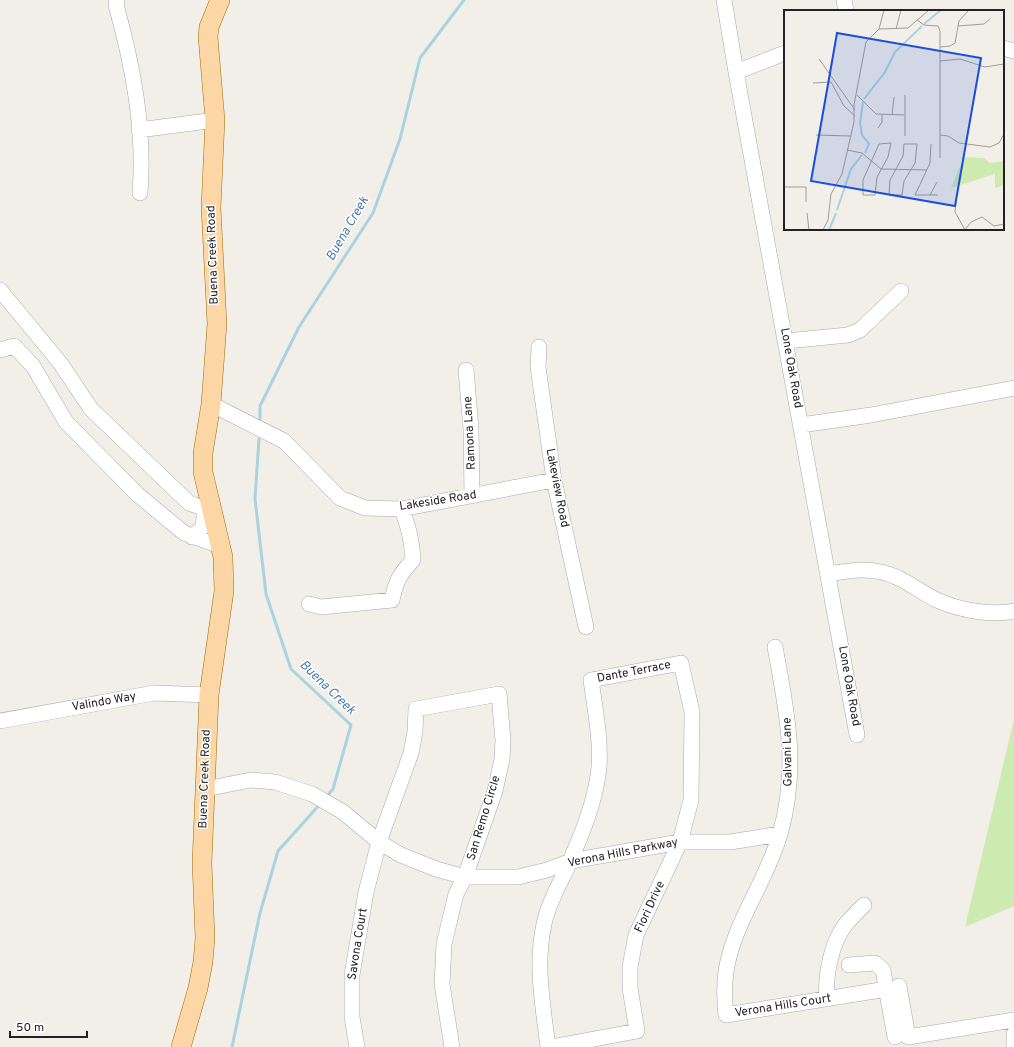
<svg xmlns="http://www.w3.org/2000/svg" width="1014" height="1047" font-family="Overpass,sans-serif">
  <rect width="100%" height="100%" fill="#f2efe9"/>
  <!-- grass -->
  <path fill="#cdebb0" d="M1014 719V906L965 927Z"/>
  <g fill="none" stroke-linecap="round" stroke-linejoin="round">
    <!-- stream -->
    <path stroke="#aad3df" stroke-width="3" d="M260 422V406L299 327 373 213 400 139 420 58 464 0
      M259 439 255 499 266 594 291 669 351 725 333 789 326 797
      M232 1047 260 913 278 851 321 803"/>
    <defs>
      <path id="minor" d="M117 0 116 5C133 66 145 129 140 193
        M724 0 736 72 857 735
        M844 0 846 11
        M1003 48 1014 51
        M736 72 785 53
        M139 130 215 120
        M0 290 61 364 91 409 189 503 211 511
        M786 341 848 335 860 330 901 291
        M539 347 538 367 554 480 586 627
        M0 350 14 346 33 366 66 422 137 494 184 533 220 546
        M466 370 471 429 472 496
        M211 404 284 441 340 498 365 508 401 509 554 480
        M801 425 871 415 1014 388
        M192 537 203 527 205 509
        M829 574C846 571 863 568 881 572 902 576 919 592 939 601 960 610 991 616 1014 611
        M309 604 321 607 392 600C396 581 399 575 413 560 412 542 409 525 401 509
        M775 647C787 711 799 769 780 834 768 877 740 914 729 957 724 975 724 997 726 1015L887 989
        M0 721 154 693 209 695
        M205 789 251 780 275 782 312 794 343 812 379 842 401 855 436 869 465 877H518L547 870 571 861 680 842H730L780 834
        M849 965 875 963 883 970 895 1037
        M899 986 908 1037 1014 1020
        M827 999C825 976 831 944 845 925 851 918 858 911 864 905
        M357 1047 352 1017V975L366 892 379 842 411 753 415 732 416 709 499 694 503 740 502 759 495 791 465 877 456 894 444 944 442 984 452 1047
        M548 1047C543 1006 535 965 544 924 549 899 564 878 573 854 585 827 596 798 599 768 601 738 595 709 591 680L681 663 692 712 691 800 680 842 636 935 630 967V988L637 1031 551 1047
        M1014 1047V1034"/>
      <path id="major" d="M181 1047 198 988 203 962 205 938 202 863 209 695 224 591 223 557 203 472V453L211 404 217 324 211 208 215 120 208 37 209 27 220 0"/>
    </defs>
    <!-- minor casing -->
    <use href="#minor" stroke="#a9a9a9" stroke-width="16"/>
    <!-- major casing -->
    <use href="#major" stroke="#a06b00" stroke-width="20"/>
    <!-- minor -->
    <use href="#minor" stroke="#fff" stroke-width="15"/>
    <!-- major -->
    <use href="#major" stroke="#fcd6a4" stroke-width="19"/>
  </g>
  <g text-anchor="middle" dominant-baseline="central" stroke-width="3" stroke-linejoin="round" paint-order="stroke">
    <!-- street labels -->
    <g font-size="12" fill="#222" stroke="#fff">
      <text transform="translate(213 255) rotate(-92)">Buena Creek Road</text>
      <text transform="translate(791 368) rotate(80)">Lone Oak Road</text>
      <text transform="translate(470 433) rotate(-93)">Ramona Lane</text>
      <text transform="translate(557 488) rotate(79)">Lakeview Road</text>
      <text transform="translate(438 501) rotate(-9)">Lakeside Road</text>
      <text transform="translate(634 672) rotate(-11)">Dante Terrace</text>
      <text transform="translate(849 686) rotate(80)">Lone Oak Road</text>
      <text transform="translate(104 702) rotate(-10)">Valindo Way</text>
      <text transform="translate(788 752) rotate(-91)">Galvani Lane</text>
      <text transform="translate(205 779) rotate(-88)">Buena Creek Road</text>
      <text transform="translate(484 818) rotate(-73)">San Remo Circle</text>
      <text transform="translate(623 853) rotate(-11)">Verona Hills Parkway</text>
      <text transform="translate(650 907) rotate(-65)">Fiori Drive</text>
      <text transform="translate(358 944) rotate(-81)">Savona Court</text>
      <text transform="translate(783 1006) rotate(-9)">Verona Hills Court</text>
    </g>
    <!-- water labels -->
    <g font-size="13" font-style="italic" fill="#4a7aab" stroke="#fff">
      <text transform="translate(348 229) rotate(-60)">Buena Creek</text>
      <text transform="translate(327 688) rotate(44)">Buena Creek</text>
    </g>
  </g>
  <!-- overview -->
  <g transform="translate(784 10)">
    <rect width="220" height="220" fill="#f2efe9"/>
    <path d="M180 147 200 148 206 153 220 151V175L211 178V164L167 178Z" fill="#cdebb0"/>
    <path fill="none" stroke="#aad3df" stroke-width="2" d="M140 14 157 0M80 89 101 62 111 42 138 16M79 92 76 113 78 125 85 134 81 143M53 200 67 159 78 145M45 220 52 203"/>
    <path fill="none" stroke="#9f9d99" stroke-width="1" d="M133 10 140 15 154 16 156 21V148M174 16 200 14 206 9M95 19 100 0M112 19 117 0M156 37 166 36 171 33 175 11 185 0M35 49 71 100M156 51 176 49 201 57 220 54M29 73 47 72 60 96 71 106M73 85 92 104 120 105M108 105 110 87M94 118 98 112V105M32 125 66 126M156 125 164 126 175 133 206 137 215 133 220 124M121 126V85M0 127V152M107 133 104 147 93 167 91 185H79V170L95 134ZM120 134H133L131 153 120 171 118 185H105L106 170 119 146ZM147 134 146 153 131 185H154M63 140 78 143 97 159 143 160M0 177H22V192M146 185 153 172M172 192 171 202 181 220M23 203 25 220M39 220 44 210 47 184 58 164 70 112V95L82 32 95 19 124 18 145 0M181 220 187 212 198 207 210 216 220 214"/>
    <path fill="#1d4ed8" fill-opacity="0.15" stroke="#1d4ed8" stroke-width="2" d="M53 23 197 48 171 196 27 171Z"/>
    <rect width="220" height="220" fill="none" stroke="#222" stroke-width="2"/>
  </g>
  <!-- scale -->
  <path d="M10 1031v6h77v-6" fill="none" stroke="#222222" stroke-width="2"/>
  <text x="16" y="1031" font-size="12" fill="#222222" stroke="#ffffff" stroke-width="3" paint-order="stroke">50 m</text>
</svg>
